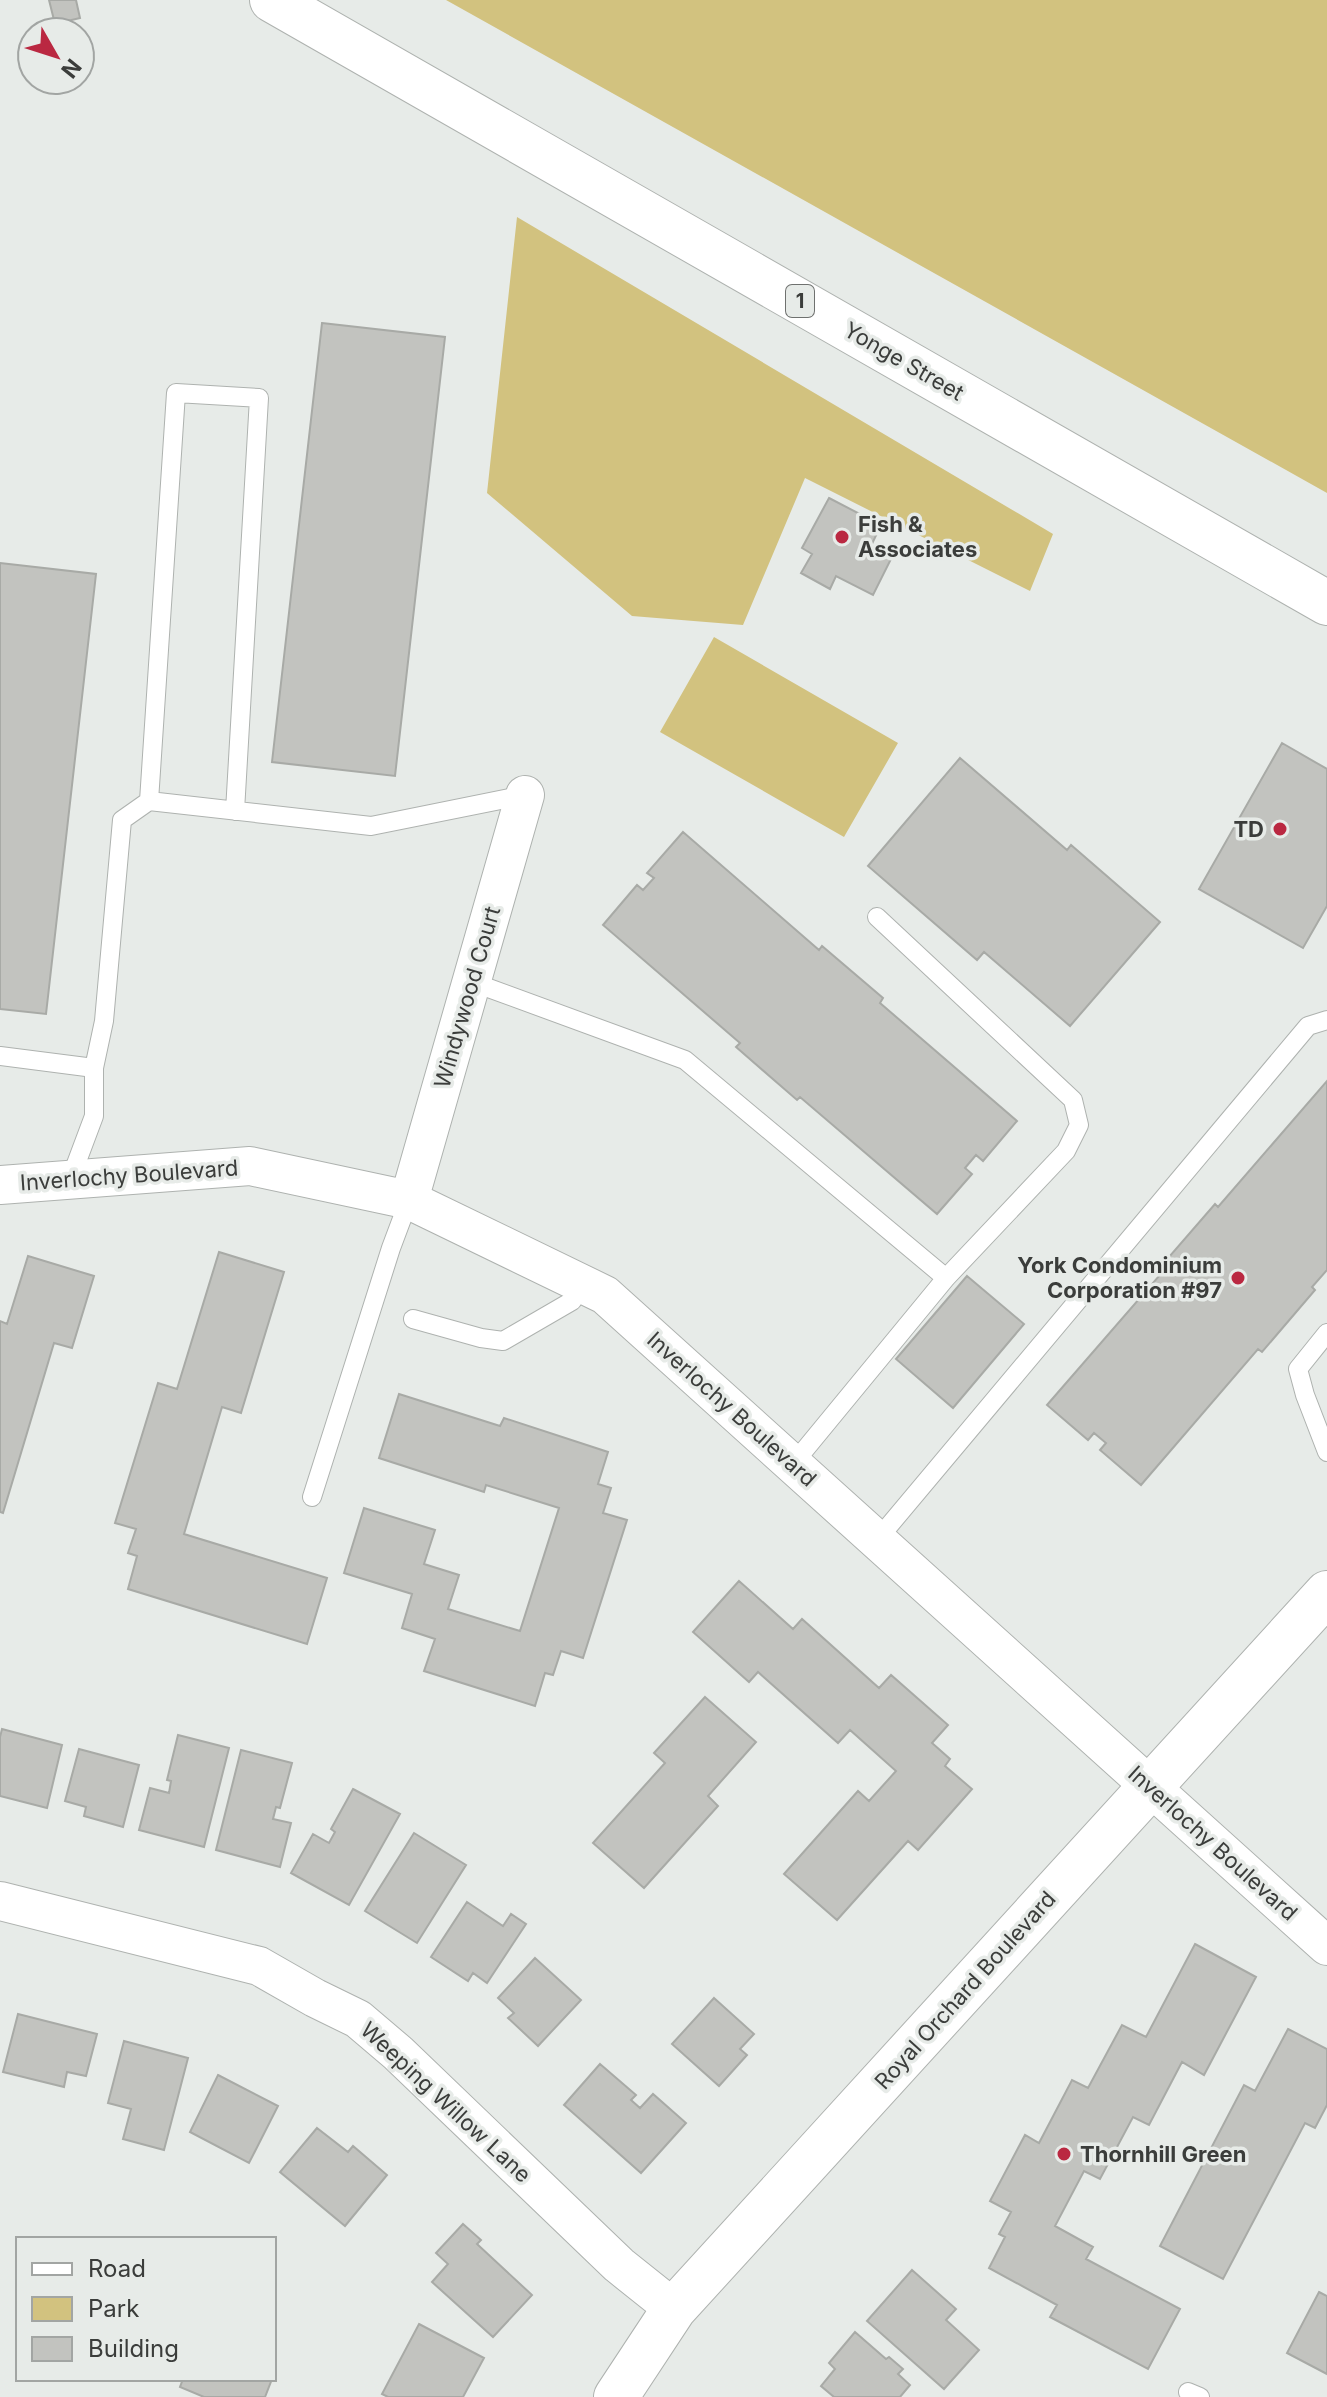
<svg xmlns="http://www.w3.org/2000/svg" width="1327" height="2397" font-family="Inter,sans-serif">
  <rect width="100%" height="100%" fill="#e7ebe8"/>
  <!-- green -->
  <path fill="#d2c27f" d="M446 0H1327V493Z
    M517 217 1053 534 1030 591 805 478 743 625 632 616 487 493Z
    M714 637 898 743 844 837 660 732Z"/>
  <!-- building -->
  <path fill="#c2c3bf" stroke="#a8aaa6" stroke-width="2" d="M49 0H76L80 18 55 24Z
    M322 323 445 337 395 776 272 762Z
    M829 498 881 525 870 548 891 559 873 595 836 576 830 589 801 573 812 554 802 548Z
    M0 563 96 574 46 1014 0 1009Z
    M1282 743 1327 769V906L1303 948 1199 889Z
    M960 758 1067 850 1071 845 1160 922 1070 1026 984 952 977 960 868 866Z
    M683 832 819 950 822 946 883 998 880 1003 1017 1121 983 1161 976 1155 965 1168 972 1174 937 1214 800 1097 797 1100 736 1047 740 1043 603 925 637 885 643 890 654 878 647 873Z
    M1327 1081V1270L1312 1287 1315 1290 1262 1352 1258 1349 1141 1485 1100 1450 1106 1443 1094 1433 1088 1440 1047 1405 1166 1268 1162 1265 1215 1204 1218 1207Z
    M219 1252 284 1272 241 1413 222 1407 184 1534 327 1578 307 1644 128 1589 137 1556 128 1553 136 1529 115 1523 158 1383 177 1389Z
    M28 1256 94 1276 72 1348 54 1343 3 1513 0 1512V1321L7 1324Z
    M967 1276 1024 1324 953 1408 896 1359Z
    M399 1394 500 1426 504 1418 608 1452 598 1484 611 1488 603 1513 627 1520 583 1658 561 1651 553 1675 545 1673 535 1706 424 1671 435 1639 402 1628 412 1594 344 1573 364 1508 435 1530 424 1564 459 1575 448 1609 520 1631 559 1508 486 1485 484 1492 379 1458Z
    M739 1581 793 1629 802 1619 879 1688 891 1675 948 1725 932 1743 950 1759 945 1766 972 1789 918 1850 908 1841 837 1920 784 1874 858 1791 869 1801 896 1771 850 1730 838 1743 758 1672 749 1682 693 1632Z
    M705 1697 756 1742 708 1796 718 1806 644 1888 593 1843 665 1763 654 1753Z
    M2 1729 62 1745 47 1808 0 1796V1737Z
    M178 1735 229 1748 204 1847 139 1830 150 1788 169 1793 171 1781 167 1780Z
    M79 1749 139 1765 123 1827 84 1816 86 1807 65 1801Z
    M241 1750 292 1763 280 1808 276 1807 273 1819 291 1823 280 1867 216 1850Z
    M353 1789 400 1814 349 1905 291 1873 313 1834 329 1843 335 1832 331 1829Z
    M414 1833 466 1865 417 1943 365 1911Z
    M467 1902 503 1926 511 1914 526 1924 487 1983 473 1973 468 1981 431 1957Z
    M1195 1944 1256 1977 1204 2075 1182 2062 1149 2125 1133 2117 1100 2179 1084 2171 1055 2226 1093 2247 1086 2259 1180 2309 1148 2369 1050 2317 1057 2305 989 2268 1005 2237 999 2234 1011 2212 990 2201 1025 2135 1039 2143 1072 2080 1088 2088 1122 2025 1146 2037Z
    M535 1958 581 2000 538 2046 508 2018 514 2013 498 1998Z
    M714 1998 754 2034 740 2049 747 2055 719 2086 672 2044Z
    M18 2014 97 2034 86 2076 67 2072 64 2087 3 2072Z
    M1288 2029 1327 2049V2105L1315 2128 1305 2123 1223 2279 1160 2246 1244 2085 1255 2091Z
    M124 2041 188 2058 164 2150 123 2139 131 2109 108 2103Z
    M600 2064 636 2095 631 2100 640 2108 653 2094 686 2123 641 2173 564 2105Z
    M218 2075 278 2106 249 2163 190 2132Z
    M317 2128 348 2152 353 2146 387 2175 345 2226 280 2172Z
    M463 2224 481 2240 477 2244 532 2295 493 2337 432 2282 448 2264 436 2253Z
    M912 2270 956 2309 946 2320 979 2350 944 2389 867 2321Z
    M1319 2292 1327 2296V2374L1287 2353Z
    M419 2324 484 2358 463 2397H388L382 2394Z
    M855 2332 886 2359 889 2357 903 2369 898 2374 910 2385 900 2397H834L821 2386 835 2369 829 2363Z
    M183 2379H272L265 2397H204L180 2387Z"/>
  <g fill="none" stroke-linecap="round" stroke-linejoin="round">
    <defs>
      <path id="service" d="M149 801 371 826 525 795
        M472 982 685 1060 946 1278
        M0 1056 94 1068
        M70 1180 94 1116V1068L104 1021 122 820 149 801 176 393 259 398 235 811
        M413 1319 481 1338 503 1341 572 1301 584 1284
        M1327 1333 1298 1369 1305 1395 1327 1452
        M793 1464 946 1278 1066 1151 1079 1125 1073 1100 877 917
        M312 1497 391 1248 409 1200
        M877 1540 1308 1026 1327 1020
        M1188 2392 1200 2397"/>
      <path id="minor" d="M0 1185 250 1166 409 1200 605 1295 1327 1946
        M409 1200 525 795
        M0 1901 259 1966 315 1998 358 2019 398 2053 619 2265 674 2309"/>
      <path id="tertiary" d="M616 2397 674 2309 1327 1593"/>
      <path id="primary" d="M272 0 1327 603"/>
    </defs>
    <!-- service casing -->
    <use href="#service" stroke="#aeb2af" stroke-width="20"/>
    <!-- minor casing -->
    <use href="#minor" stroke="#aeb2af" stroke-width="40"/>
    <!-- tertiary casing -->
    <use href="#tertiary" stroke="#aeb2af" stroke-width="46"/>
    <!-- primary casing -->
    <use href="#primary" stroke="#aeb2af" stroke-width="46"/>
    <!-- service -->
    <use href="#service" stroke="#fff" stroke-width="18"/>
    <!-- minor -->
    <use href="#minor" stroke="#fff" stroke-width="38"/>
    <!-- tertiary -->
    <use href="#tertiary" stroke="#fff" stroke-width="44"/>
    <!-- primary -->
    <use href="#primary" stroke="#fff" stroke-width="44"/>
  </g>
  <!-- markers -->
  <g fill="#ba2841" stroke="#e7ebe8" stroke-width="3">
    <circle cx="842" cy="537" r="8"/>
    <circle cx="1280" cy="829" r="8"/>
    <circle cx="1238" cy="1278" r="8"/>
    <circle cx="1064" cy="2154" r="8"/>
  </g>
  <g text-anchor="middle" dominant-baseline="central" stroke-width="7" stroke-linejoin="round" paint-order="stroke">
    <!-- shield labels -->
    <rect fill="#e7ebe8" stroke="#6f716f" stroke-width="2" x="786" y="285" width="28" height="32" rx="6"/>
    <g font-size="20" font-weight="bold" fill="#3b3d3b">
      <text x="800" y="301">1</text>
    </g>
    <!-- street labels -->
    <g font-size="22" fill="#3b3d3b" stroke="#e7ebe8">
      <text transform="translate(904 361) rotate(30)">Yonge Street</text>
      <text transform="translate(467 997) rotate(-74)">Windywood Court</text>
      <text transform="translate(129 1175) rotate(-4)">Inverlochy Boulevard</text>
      <text transform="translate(732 1409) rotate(42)">Inverlochy Boulevard</text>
      <text transform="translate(1213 1843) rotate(42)">Inverlochy Boulevard</text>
      <text transform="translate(965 1990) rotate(-48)">Royal Orchard Boulevard</text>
      <text transform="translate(446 2102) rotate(43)">Weeping Willow Lane</text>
    </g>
    <!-- poi labels -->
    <g font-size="22" font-weight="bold" fill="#3b3d3b" stroke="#e7ebe8" text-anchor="start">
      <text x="858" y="524">Fish &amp;<tspan x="858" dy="25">Associates</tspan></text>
      <text x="1264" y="829" text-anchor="end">TD</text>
      <text x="1222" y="1265" text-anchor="end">York Condominium<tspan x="1222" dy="25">Corporation #97</tspan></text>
      <text x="1080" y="2154">Thornhill Green</text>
    </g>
  </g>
  <!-- legend -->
  <rect x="16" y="2237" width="260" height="144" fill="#e7ebe8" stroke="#a2a5a3" stroke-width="2"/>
  <rect x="32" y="2263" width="40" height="12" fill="#ffffff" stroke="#a2a5a3" stroke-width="2"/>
  <text x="88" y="2277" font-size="24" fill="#3b3d3b">Road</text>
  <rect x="32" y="2297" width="40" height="24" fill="#d2c27f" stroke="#a2a5a3" stroke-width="2"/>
  <text x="88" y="2317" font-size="24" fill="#3b3d3b">Park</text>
  <rect x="32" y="2337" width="40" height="24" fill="#c2c3bf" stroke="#a2a5a3" stroke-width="2"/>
  <text x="88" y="2357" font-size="24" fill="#3b3d3b">Building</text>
  <!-- north arrow -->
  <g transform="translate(56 56) rotate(129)"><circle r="38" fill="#e7ebe8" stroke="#a2a5a3" stroke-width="2"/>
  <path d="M0-6L14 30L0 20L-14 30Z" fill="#ba2841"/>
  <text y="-12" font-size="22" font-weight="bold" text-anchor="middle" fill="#3b3d3b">N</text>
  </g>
</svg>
